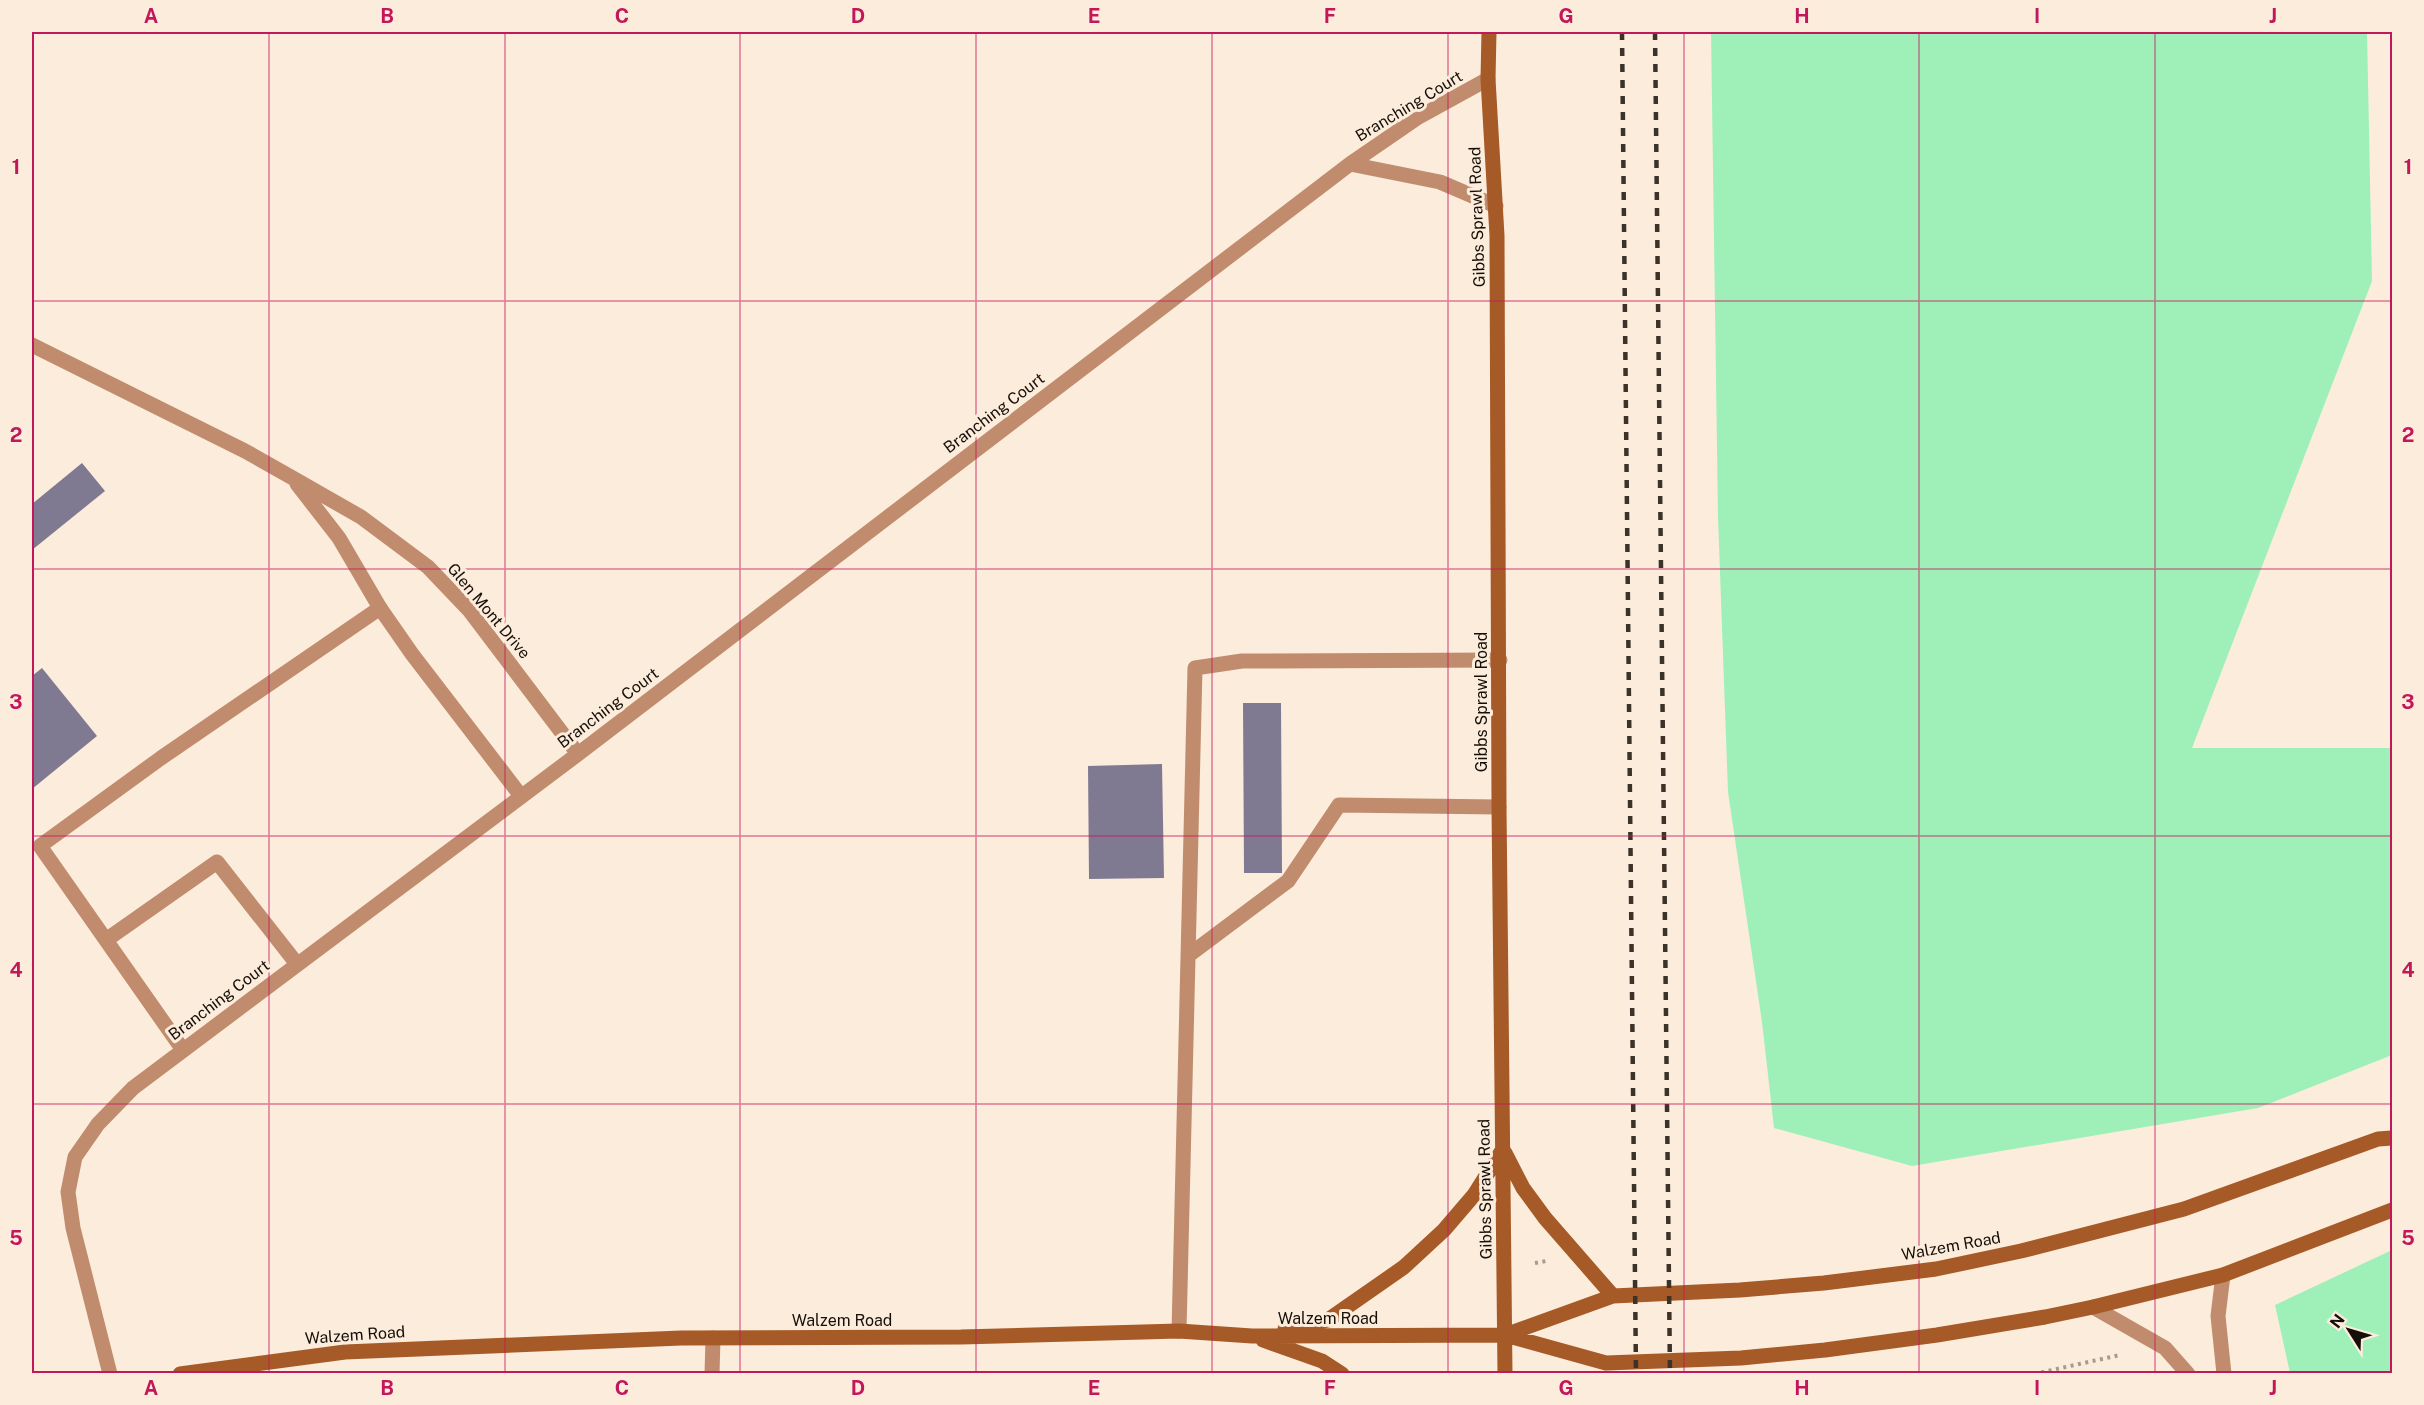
<svg xmlns="http://www.w3.org/2000/svg" width="2424" height="1405" font-family="'Public Sans',sans-serif">
  <rect width="100%" height="100%" fill="#fcecdc"/>
  <!-- green -->
  <path fill="#9ef0b8" d="M1711 32H2367L2372 281 2192 748H2392V1055L2258 1108 1912 1166 1774 1128 1762 1022 1728 792 1718 517Z
    M2392 1250V1373H2290L2275 1305Z"/>
  <!-- building -->
  <path fill="#7f7a91" d="M82 463 105 491 32 550V504Z
    M42 668 97 736 32 789V676Z
    M1243 703H1281L1282 873H1244Z
    M1162 764 1164 878 1089 879 1088 766Z"/>
  <g fill="none" stroke-linecap="round" stroke-linejoin="round">
    <!-- path -->
    <path stroke="#a79a8e" stroke-width="4" stroke-dasharray="3 4.5" stroke-linecap="butt" d="M1535 1263 1546 1261
      M2034 1374 2120 1355"/>
    <!-- service -->
    <path stroke="#c18c6d" stroke-width="15" d="M106 940 217 862 297 964
      M1189 955 1288 881 1339 805 1499 807
      M183 1050 40 846 161 758 380 608
      M1179 1331 1195 668 1242 661 1500 660
      M712 1374 713 1338"/>
    <!-- minor -->
    <path stroke="#c18c6d" stroke-width="15" d="M1350 164 1440 182 1496 206
      M32 345 245 451 291 477 361 517 428 567 469 610 578 754
      M297 484 339 538 380 608 412 654 521 796
      M2223 1275 2218 1316 2224 1374
      M2093 1307 2165 1348 2188 1374
      M110 1374 73 1228 68 1192 75 1157 98 1124 133 1088 578 754 1350 164 1417 118 1488 79"/>
    <!-- secondary -->
    <path stroke="#a65a27" stroke-width="15" d="M1489 32 1488 79 1497 236 1499 807 1505 1374
      M1505 1153 1523 1188 1545 1218 1613 1296
      M1285 1329 1328 1320 1404 1267 1444 1230 1474 1195 1503 1149
      M1505 1335 1613 1296 1740 1290 1824 1283 1936 1269 2021 1251 2184 1209 2378 1139 2392 1138
      M1263 1340 1322 1361 1342 1374
      M180 1374 345 1352 681 1338 961 1337 1179 1331 1252 1336 1505 1335 1606 1363 1741 1358 1825 1350 1937 1335 2045 1317 2093 1307 2223 1275 2392 1210"/>
    <!-- rail -->
    <path stroke="#3b332a" stroke-width="4.5" stroke-dasharray="8 8" stroke-linecap="butt" d="M1622 32 1636 1374
      M1655 32 1670 1374"/>
  </g>
  <!-- grid -->
  <path fill="none" stroke="#c2185b" stroke-width="1.5" stroke-opacity="0.55" d="M269 32V1374M505 32V1374M740 32V1374M976 32V1374M1212 32V1374M1448 32V1374M1684 32V1374M1919 32V1374M2155 32V1374M32 301H2392M32 569H2392M32 836H2392M32 1104H2392"/>
  <g text-anchor="middle" dominant-baseline="central" stroke-width="6" stroke-linejoin="round" paint-order="stroke">
    <!-- street labels -->
    <g font-size="16" fill="#160f08" stroke="#fcecdc">
      <text transform="translate(1409 106) rotate(-31)">Branching Court</text>
      <text transform="translate(1477 217) rotate(-92)">Gibbs Sprawl Road</text>
      <text transform="translate(994 413) rotate(-37)">Branching Court</text>
      <text transform="translate(489 611) rotate(50)">Glen Mont Drive</text>
      <text transform="translate(1481 702) rotate(-90)">Gibbs Sprawl Road</text>
      <text transform="translate(608 708) rotate(-37)">Branching Court</text>
      <text transform="translate(219 1000) rotate(-37)">Branching Court</text>
      <text transform="translate(1485 1189) rotate(-91)">Gibbs Sprawl Road</text>
      <text transform="translate(1951 1246) rotate(-10)">Walzem Road</text>
      <text x="1328" y="1318">Walzem Road</text>
      <text x="842" y="1320">Walzem Road</text>
      <text transform="translate(355 1335) rotate(-4)">Walzem Road</text>
    </g>
  </g>
  <!-- border -->
  <rect width="2424" height="1405" fill="none" stroke="#fcecdc" stroke-width="66"/>
  <!-- north arrow -->
  <g transform="translate(2349 1330) rotate(307)" stroke="#fcecdc" stroke-width="4.5" paint-order="stroke">
  <path d="M0-4.5L10 22L0 15L-10 22Z" fill="#160f08"/>
  <text y="-9" font-size="16" font-weight="bold" text-anchor="middle" fill="#160f08">N</text>
  </g>
  <rect x="33" y="33" width="2358" height="1339" fill="none" stroke="#c2185b" stroke-width="2"/>
  <g font-size="20" text-anchor="middle" font-weight="bold" fill="#c2185b">
    <text x="151" y="23">A</text>
    <text x="387" y="23">B</text>
    <text x="622" y="23">C</text>
    <text x="858" y="23">D</text>
    <text x="1094" y="23">E</text>
    <text x="1330" y="23">F</text>
    <text x="1566" y="23">G</text>
    <text x="1802" y="23">H</text>
    <text x="2037" y="23">I</text>
    <text x="2273" y="23">J</text>
    <text x="16" y="174">1</text>
    <text x="2408" y="174">1</text>
    <text x="16" y="442">2</text>
    <text x="2408" y="442">2</text>
    <text x="16" y="709">3</text>
    <text x="2408" y="709">3</text>
    <text x="16" y="977">4</text>
    <text x="2408" y="977">4</text>
    <text x="16" y="1245">5</text>
    <text x="2408" y="1245">5</text>
    <text x="151" y="1395">A</text>
    <text x="387" y="1395">B</text>
    <text x="622" y="1395">C</text>
    <text x="858" y="1395">D</text>
    <text x="1094" y="1395">E</text>
    <text x="1330" y="1395">F</text>
    <text x="1566" y="1395">G</text>
    <text x="1802" y="1395">H</text>
    <text x="2037" y="1395">I</text>
    <text x="2273" y="1395">J</text>
  </g>
</svg>
